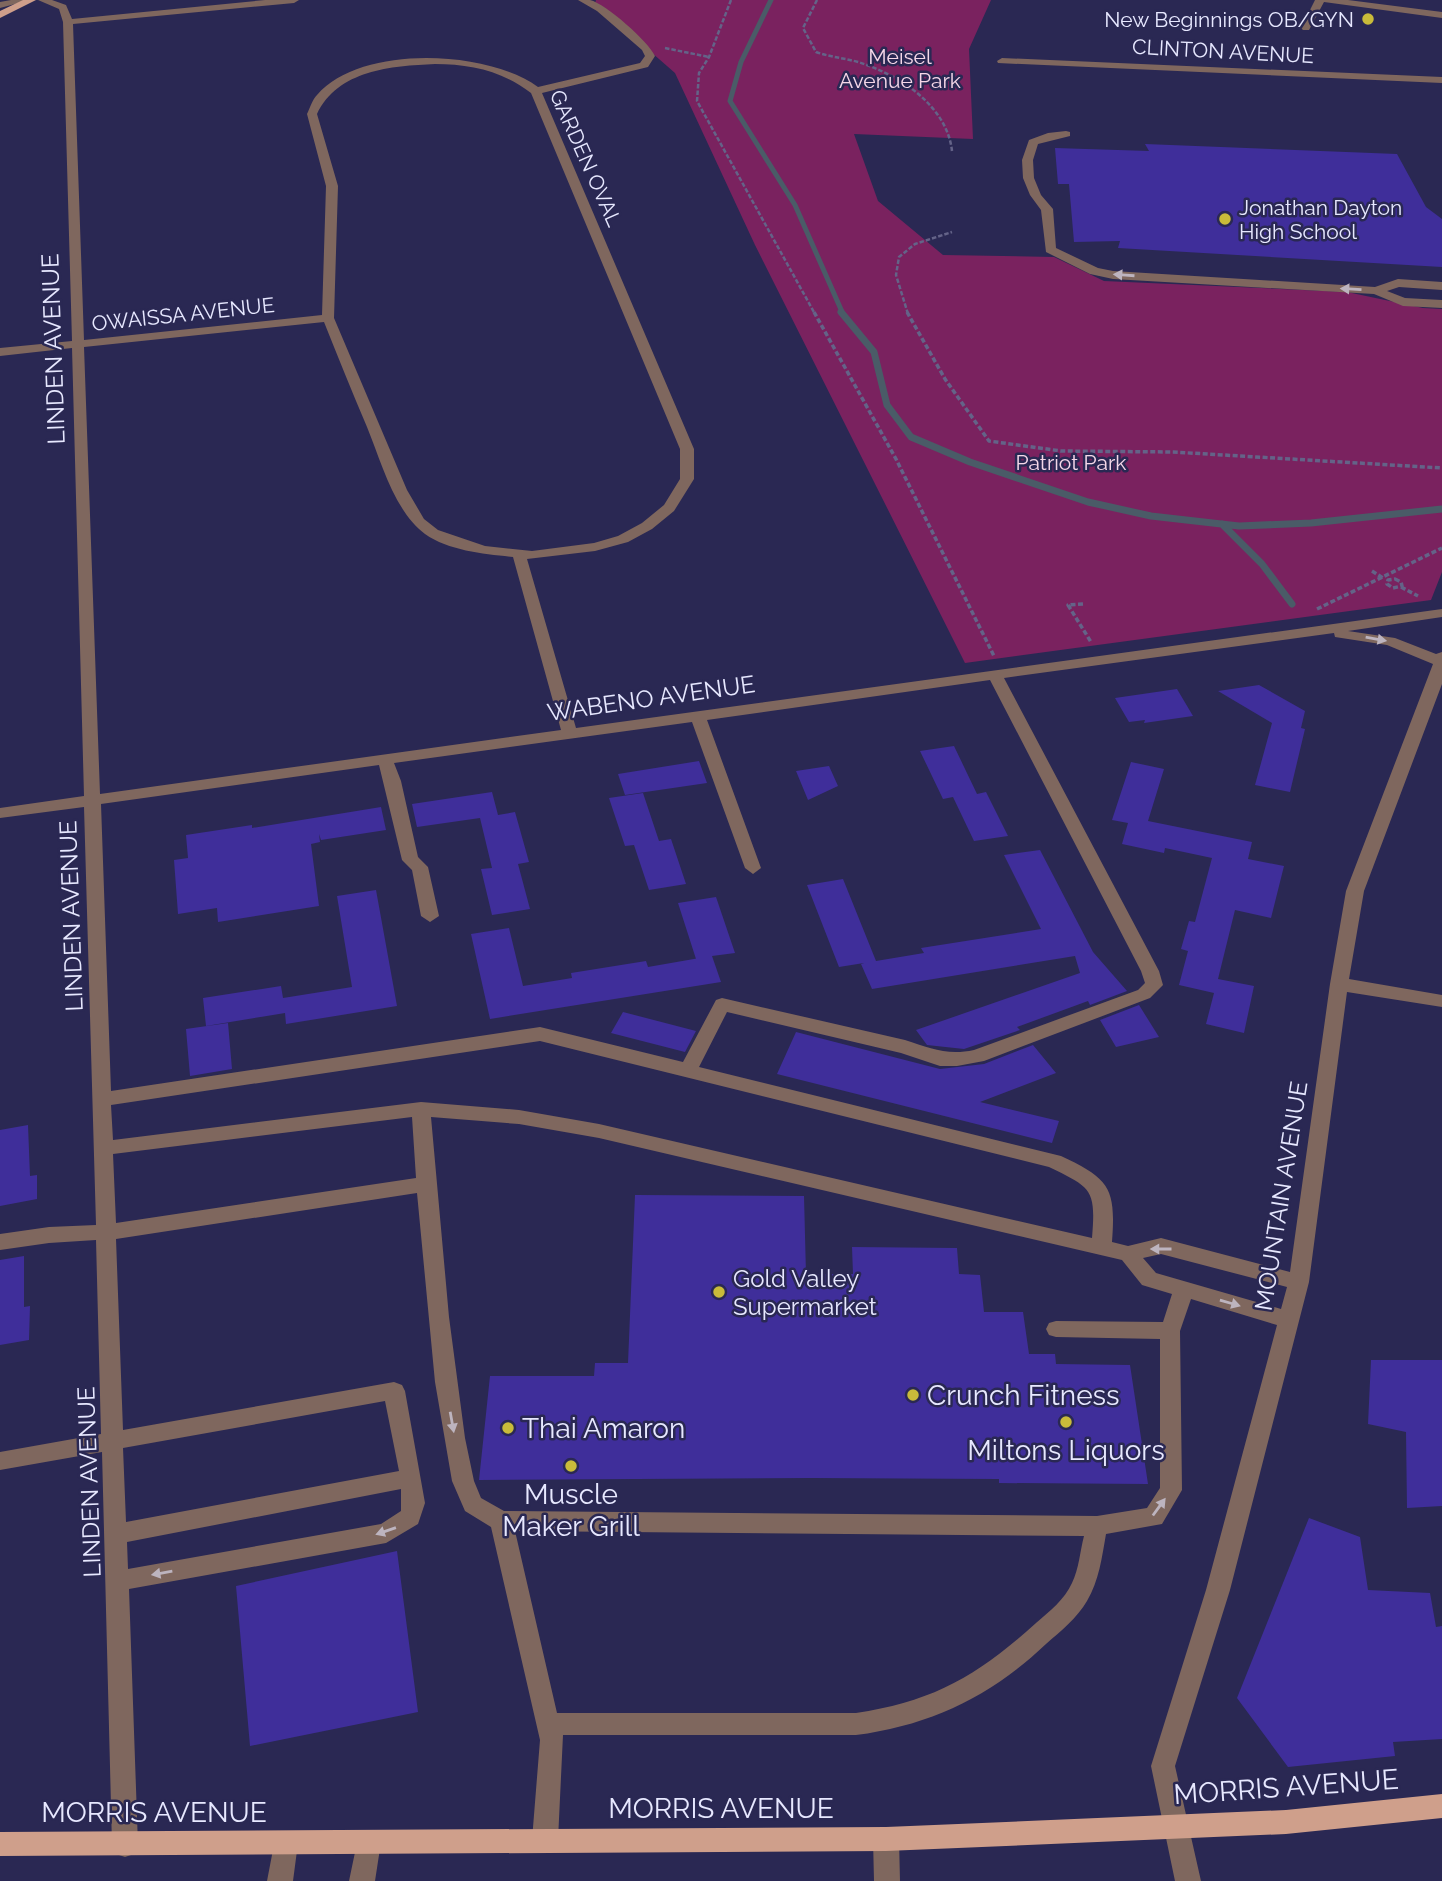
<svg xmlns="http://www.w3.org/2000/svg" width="1442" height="1881" font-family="Raleway,sans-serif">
  <rect width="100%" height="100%" fill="#2a2853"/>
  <!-- green -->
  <path fill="#7a225f" d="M596 0H991L969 49 973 139 854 134 878 201 943 255 1054 257 1104 281 1347 292 1423 308 1442 309V572L1431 600 965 663 755 245 675 73 595 3Z"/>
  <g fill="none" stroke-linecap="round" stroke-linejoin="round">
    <!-- stream-far1 -->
    <path stroke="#4a5b67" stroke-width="5" d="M771 0 741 62 730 101 795 205 843 314"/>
    <!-- stream -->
    <path stroke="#4a5b67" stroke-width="7" d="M841 312 874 352 887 405 911 437 970 462 1088 502 1151 516 1239 526 1311 523 1442 509
      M1222 524 1262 564 1292 604"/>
  </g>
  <!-- building -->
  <path fill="#3f2e9a" d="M1145 144 1397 154 1426 207 1442 219V267L1118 248 1120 241 1074 242 1069 184H1058L1055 148 1149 151Z
    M1259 685 1305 711 1301 728 1305 729 1290 792 1255 785 1272 723 1218 691Z
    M1177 689 1193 716 1144 723 1145 720 1129 722 1115 698Z
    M954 746 977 794 986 792 1008 836 974 841 953 797 943 799 920 751Z
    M699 761 707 783 625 795 618 774Z
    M1131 762 1164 769 1148 821 1252 842 1248 859 1284 866 1271 918 1235 910 1218 979 1254 986 1244 1033 1206 1024 1214 993 1179 985 1188 951 1181 949 1189 921 1195 922 1212 858 1165 848 1164 853 1122 844 1128 823 1112 820Z
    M829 766 838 786 808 800 796 771Z
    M492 792 498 815 515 812 529 862 518 864 530 909 492 915 481 869 492 868 480 818 417 827 412 804Z
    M643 793 659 841 671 839 686 884 649 890 634 845 625 846 609 798Z
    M381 807 386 830 321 840 319 834 320 842 311 844 319 906 218 922 217 908 178 914 174 860 188 858 186 835 252 825V828Z
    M1040 850 1093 952 1127 991 1090 1005 1088 1001 1017 1027 1020 1030 964 1049 927 1045 916 1030 1080 973 1075 956 872 989 861 964 864 963 839 967 807 885 843 879 876 961 924 953 921 948 1041 929 1004 855Z
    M376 890 397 1006 286 1024 285 1013 206 1026 203 998 281 986 283 998 352 987 337 896Z
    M716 897 735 953 712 956 721 982 490 1019 471 934 509 928 523 986 572 978 571 973 646 961 648 967 711 956 696 959 678 903Z
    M1139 1005 1159 1037 1116 1047 1100 1020Z
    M623 1012 696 1031 685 1052 611 1033Z
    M228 1023 232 1069 190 1076 186 1029Z
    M796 1032 940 1069 984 1064 1033 1045 1056 1073 980 1102 1059 1121 1052 1143 777 1074Z
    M28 1125 30 1176 37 1175V1199L0 1206V1130Z
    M635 1195 804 1196 806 1274H853L852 1247 957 1248 959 1274 980 1275 984 1312H1023L1029 1354H1055L1056 1364 1130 1365 1148 1484 999 1483V1479L812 1478 479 1480 490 1376H594L595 1363H628Z
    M24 1256V1307L30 1306 29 1340 0 1345V1260Z
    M1371 1360H1442V1506L1407 1508 1406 1432 1368 1424Z
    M1309 1518 1360 1537 1368 1590 1430 1593 1436 1627 1442 1626V1739L1393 1742 1395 1756 1288 1767 1237 1698Z
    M397 1551 418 1712 250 1746 236 1586Z"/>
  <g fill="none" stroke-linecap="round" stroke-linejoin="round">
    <!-- path-far1 -->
    <path stroke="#646388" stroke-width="2.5" stroke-dasharray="4.5 2" stroke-linecap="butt" d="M731 0 709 57 699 73 697 101 815 314
      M817 0 803 28 816 52C830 57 844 58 858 62 900 75 947 106 952 151
      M665 48 709 57
      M908 314 896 275 899 257 915 244 952 232"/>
    <!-- path -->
    <path stroke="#646388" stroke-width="3.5" stroke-dasharray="5 2.5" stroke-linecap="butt" d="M814 312 896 459 994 656
      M907 312 945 379 989 441 1061 451 1173 452 1442 468
      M1372 571 1383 578
      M1395 579 1401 582 1402 586 1393 588 1387 584 1388 580Z
      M1401 587 1418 596
      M1083 604 1068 605 1091 642
      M1317 609 1442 548"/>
    <!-- minor -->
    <path fill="#7f675e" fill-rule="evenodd" d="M11 0H30L0 8V2Z
      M38 0H52L66 5 72 19 265 0H299L294 3 73 24 84 340 322 315 326 186 307 114C310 108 312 100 317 95 361 44 487 50 538 87L640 63 645 56 642 50 597 11 578 0C582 0 586 0 590 0 606 4 648 41 655 56L648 67 542 93 694 449V479L674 511 652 529 628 542 595 551 527 559 576 728 1442 609V617L1348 631 1395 638 1436 654 1442 652V684L1364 891 1349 979 1442 995V1007L1347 992 1309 1282 1230 1590 1175 1766 1201 1881H1175L1151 1766 1206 1590 1277 1325 1191 1299 1180 1331 1182 1490 1162 1524 1106 1534C1102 1557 1099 1581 1087 1601 1077 1618 1061 1631 1046 1644 991 1696 931 1725 856 1735H563L558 1840 554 1849 545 1852 536 1849 532 1840 540 1740 491 1527 465 1511 452 1481 435 1382 417 1193 116 1239 123 1430 394 1382 402 1385 405 1391 425 1503 418 1524 386 1543 129 1589 138 1845 134 1854 125 1857 116 1854 112 1845 102 1452 0 1470V1452L101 1434 96 1240 49 1243 0 1250V1234L49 1227 96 1225 84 807 0 818V808L84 796 72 348 0 356V348L72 341 63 22 59 9ZM435 64C470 64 503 71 531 93L680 449V479L664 505 642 523 618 536 594 543 532 551 485 546 438 530 424 519 407 490 334 318 338 186 317 114C338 70 391 66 435 64ZM324 322C338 357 352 392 367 427 381 461 394 511 425 534 449 551 485 554 513 557L561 730 100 794 84 347ZM1334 633 1335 637 1387 645 1433 664 1346 891 1330 984 1290 1272 1161 1238 1128 1246 1112 1242C1116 1188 1110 1179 1061 1156L699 1067 727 1012 901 1053 940 1066H957L984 1061 1150 998 1163 985 1159 971 1004 678ZM990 680 1141 971 1145 983 1138 990 974 1050C947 1056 930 1048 905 1040L722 998 716 1000 683 1062 540 1027 111 1091 101 804 379 765 402 860 412 870 421 916 430 922 439 916 428 867 418 857 401 781 394 763 692 722 745 868 753 874 761 868 707 720ZM540 1041 1049 1167C1092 1188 1096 1189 1092 1238L599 1124 519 1110 421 1102 113 1140 111 1105ZM412 1117 416 1178 116 1223 113 1154ZM431 1117 519 1124 599 1138 1122 1260 1142 1285 1172 1294 1163 1322 1056 1321 1049 1323 1046 1329 1049 1335 1056 1337 1160 1339V1488L1147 1508 1097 1516 504 1511 481 1498 474 1481 465 1438 449 1317ZM1161 1254 1287 1287 1281 1309 1156 1273 1143 1258ZM385 1401 399 1471 126 1522 123 1448ZM401 1489V1511L381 1524 128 1569 127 1542ZM515 1531 1084 1536C1080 1551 1079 1569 1072 1583 1065 1599 1049 1612 1036 1623 979 1675 933 1702 856 1713H557Z
      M1315 0H1348L1442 12V18L1324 2 1309 30H1303L1301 28Z
      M1002 58 1442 77V83L998 63 997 61Z
      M1066 131 1070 132V136L1038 144 1033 160 1034 178 1041 195 1053 209 1056 248 1098 268 1113 271 1375 287 1398 279 1442 282V290L1399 287 1387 291 1405 298 1442 300V308L1403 306 1374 294 1113 279 1090 274 1046 252 1041 210 1030 195 1023 178 1022 160 1029 140 1048 133Z
      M886 1827 895 1830 899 1839 900 1881H874L873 1839 877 1830Z
      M368 1830 377 1833 381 1842 375 1881H349L359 1833Z
      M285 1831 294 1834 298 1843 293 1881H267L276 1834Z"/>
    <!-- major -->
    <path fill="#cf9f8b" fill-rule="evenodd" d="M23 0H36L0 18V11Z
      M1442 1794V1818L1286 1834 886 1851 0 1856V1832L886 1827 1286 1810Z"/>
  </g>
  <!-- one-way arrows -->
  <defs><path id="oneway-solid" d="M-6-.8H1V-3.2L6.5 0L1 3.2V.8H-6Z" transform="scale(1.75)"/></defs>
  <g fill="#bdb4bf">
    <use href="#oneway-solid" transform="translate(1124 275) rotate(-176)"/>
    <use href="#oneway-solid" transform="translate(1351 289) rotate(-177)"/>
    <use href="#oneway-solid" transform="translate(1376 639) rotate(10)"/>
    <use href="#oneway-solid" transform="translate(1161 1249) rotate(-180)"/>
    <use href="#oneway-solid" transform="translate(1230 1303) rotate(16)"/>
    <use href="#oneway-solid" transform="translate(452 1422) rotate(80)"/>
    <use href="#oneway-solid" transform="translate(1159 1507) rotate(-54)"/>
    <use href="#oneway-solid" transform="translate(386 1531) rotate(161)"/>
    <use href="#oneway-solid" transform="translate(162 1573) rotate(170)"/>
  </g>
  <!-- markers -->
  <g fill="#c9bb3a" stroke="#2a2853" stroke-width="2.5">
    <circle cx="1368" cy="19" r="7"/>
    <circle cx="1225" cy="219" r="7"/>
    <circle cx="719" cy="1292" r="7"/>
    <circle cx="913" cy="1395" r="7"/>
    <circle cx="1066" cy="1422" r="7"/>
    <circle cx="508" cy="1428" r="7"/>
    <circle cx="571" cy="1466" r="7"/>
  </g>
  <g text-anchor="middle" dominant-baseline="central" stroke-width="5" stroke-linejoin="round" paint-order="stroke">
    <!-- far-poi labels -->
    <g font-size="21" fill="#e7e8ff" stroke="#2a2853" text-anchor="end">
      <text x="1354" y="19">New Beginnings OB/GYN</text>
      <text x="1239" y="207" text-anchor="start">Jonathan Dayton<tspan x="1239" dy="24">High School</tspan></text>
    </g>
    <!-- far-street labels -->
    <g font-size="21" fill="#e7e8ff" stroke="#2a2853">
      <text transform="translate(1223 51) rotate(3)">CLINTON AVENUE</text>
      <text transform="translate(586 158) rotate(66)">GARDEN OVAL</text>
      <text transform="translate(183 314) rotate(-6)">OWAISSA AVENUE</text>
    </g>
    <!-- far-park labels -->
    <g font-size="21" fill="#f5d7e8" stroke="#2a2853">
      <text x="900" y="56">Meisel<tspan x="900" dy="24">Avenue Park</tspan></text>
      <text x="1071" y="462">Patriot Park</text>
    </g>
    <!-- street labels -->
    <g font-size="24" fill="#e7e8ff" stroke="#2a2853">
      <text transform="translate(53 349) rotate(-92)">LINDEN AVENUE</text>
      <text transform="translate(651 698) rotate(-8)">WABENO AVENUE</text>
      <text transform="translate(71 916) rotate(-92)">LINDEN AVENUE</text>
      <text transform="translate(1281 1196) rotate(-81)">MOUNTAIN AVENUE</text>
      <text transform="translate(89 1482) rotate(-92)">LINDEN AVENUE</text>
    </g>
    <!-- poi labels -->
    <g font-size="24" fill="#e7e8ff" stroke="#2a2853" text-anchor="start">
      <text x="733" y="1278">Gold Valley<tspan x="733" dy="28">Supermarket</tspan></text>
    </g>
    <!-- near-poi labels -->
    <g font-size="28" fill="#e7e8ff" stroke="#2a2853" text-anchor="start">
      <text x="927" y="1395">Crunch Fitness</text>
      <text x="522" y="1428">Thai Amaron</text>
      <text x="1066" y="1450" text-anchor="middle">Miltons Liquors</text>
      <text x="571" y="1494" text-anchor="middle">Muscle<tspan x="571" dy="32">Maker Grill</tspan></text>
    </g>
    <!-- near-street labels -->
    <g font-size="28" fill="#e7e8ff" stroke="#2a2853">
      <text transform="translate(1286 1787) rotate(-4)">MORRIS AVENUE</text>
      <text x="721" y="1808">MORRIS AVENUE</text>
      <text x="154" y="1812">MORRIS AVENUE</text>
    </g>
  </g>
</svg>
